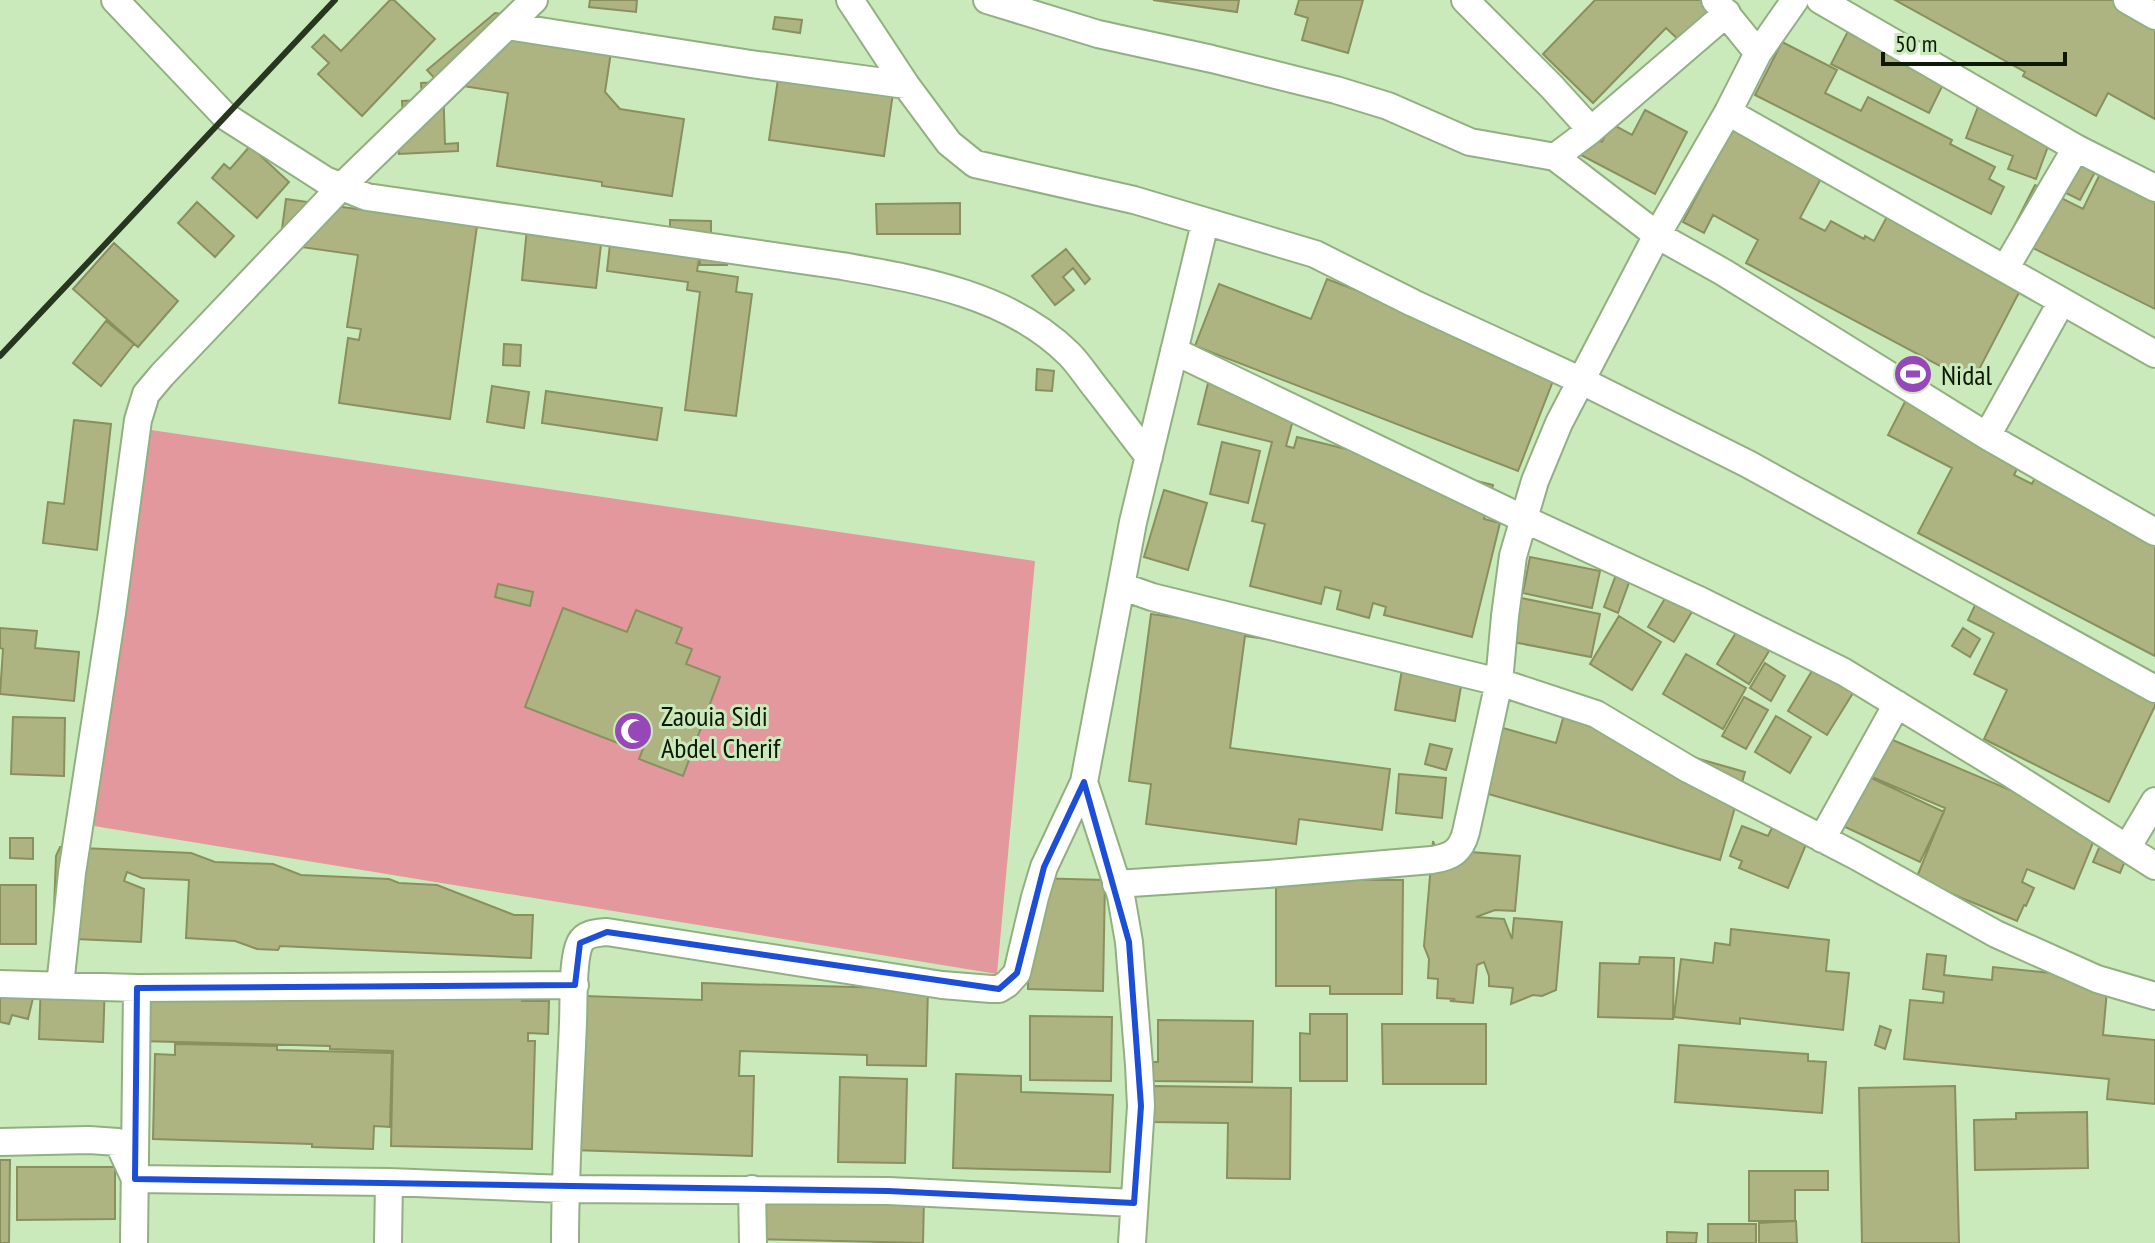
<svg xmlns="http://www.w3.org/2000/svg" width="2155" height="1243" font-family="'PT Sans Narrow',sans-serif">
  <rect width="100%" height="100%" fill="#cbeabb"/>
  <!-- green -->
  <path fill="#e3989d" d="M151 430 1035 561 997 974 94 826Z"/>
  <!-- building -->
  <path fill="#adb481" stroke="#89905e" stroke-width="2" d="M390 0H394L435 39 362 116 318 74 329 63 312 47 324 35 341 51Z
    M590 0H637L636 12 589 7Z
    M1153 0H1239L1237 12Z
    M1299 0H1363L1348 53 1302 40 1308 18 1295 14Z
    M1595 0H1711L1715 4 1680 41 1666 28 1593 103 1543 54Z
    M1895 0H2130L2155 14V119L2108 93 2096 116 2023 76 2025 72Z
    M495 13 590 27 611 52 605 92 620 109 684 119 672 196 602 186V182L497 166 508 93 438 82 427 70Z
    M1857 14 1954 62 1929 113 1831 64Z
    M775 17 802 20 800 33 773 29Z
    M1782 42 1837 70 1825 93 1861 111 1868 97 1952 140 1950 144 1995 167 1989 179 2004 187 1991 214 1755 95Z
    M781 59 893 93 884 156 769 140Z
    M443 82 445 144 458 143V151L399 154 397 119 403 118 402 101 422 100 421 83Z
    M1981 99 2055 127 2036 179 2008 169 2013 156 1966 138Z
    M1645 110 1687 132 1655 194 1581 155 1591 136 1602 142 1612 124 1632 135Z
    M1734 125 1824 173 1800 218 1825 231 1831 221 1864 239 1865 236 1874 241 1890 211 2024 283 1972 383 1746 263 1758 240 1713 215 1704 233 1683 222Z
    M250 146 289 182 257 218 212 178 224 164 230 169Z
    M2071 147 2155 189V309L2009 236 2035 185 2083 209 2100 174 2095 172 2080 200 2052 186Z
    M286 199 477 226 450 419 339 403 348 338 359 340 361 329 347 327 358 255 280 244Z
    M197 202 234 236 215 257 178 223Z
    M960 203V234H877L876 204Z
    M670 220 711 221V246H727V265H700V244H670Z
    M527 228 602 236 596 288 522 280Z
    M611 235 701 247 697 271 738 277 736 292 752 294 736 416 685 410 700 292 687 290 688 282 607 271Z
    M114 243 178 301 138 347 73 289Z
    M1066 249 1090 279 1085 284 1073 268 1063 277 1074 290 1055 305 1032 276Z
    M1327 279 1558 368 1518 471 1195 346 1219 284 1311 319Z
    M106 321 134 344 101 386 73 363Z
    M504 344 521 345 520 366 503 365Z
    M1037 369 1054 371 1052 391 1036 390Z
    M1209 379 1293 420 1286 446 1294 448 1297 437 1493 485 1484 519 1500 523 1472 637 1384 615 1386 607 1373 603 1369 618 1337 609 1341 591 1325 587 1321 604 1250 586 1265 524 1252 521 1272 442 1198 424Z
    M492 386 529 392 524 428 487 422Z
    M1912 388 2027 448 2014 475 2032 484 2043 461 2155 537V656L1918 533 1952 468 1888 435Z
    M546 391 662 408 657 440 542 423Z
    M74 420 111 424 97 550 43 543 48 502 64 504Z
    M1222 442 1260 451 1248 503 1210 494Z
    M1164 490 1207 503 1188 570 1144 557Z
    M1530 557 1600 571 1592 608 1523 593Z
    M1617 572 1631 577 1618 613 1604 607Z
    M498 584 533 592 530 606 495 597Z
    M1670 590 1696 605 1674 642 1648 627Z
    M1521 598 1600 614 1591 657 1513 642Z
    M1977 601 2155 688V706L2109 802 1984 739 2007 690 1974 674 1994 633 1968 620Z
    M563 608 627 632 636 610 682 628 676 643 692 649 686 664 720 677 683 776 639 759 650 731 636 726 628 747 525 707Z
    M1151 614 1268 630 1267 639 1245 636 1230 748 1390 769 1382 830 1299 819 1296 844 1146 824 1151 784 1129 781Z
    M1619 616 1661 642 1632 690 1590 664Z
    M0 628 37 631 35 648 79 652 74 701 0 694 3 649 0 648Z
    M1963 628 1980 639 1970 657 1952 646Z
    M1737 631 1769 651 1749 684 1717 664Z
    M1686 654 1746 688 1723 729 1663 694Z
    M1404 658 1464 669 1455 721 1395 710Z
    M1765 663 1785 676 1771 701 1750 688Z
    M1813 669 1853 693 1827 735 1788 711Z
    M1569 697 1615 710 1608 733 1745 772 1720 860 1471 789 1489 724 1556 743Z
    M1744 697 1768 710 1746 749 1722 736Z
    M1776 716 1811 737 1790 773 1755 752Z
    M13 717 65 718 64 776 11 774Z
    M1888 738 2099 828 2074 889 2027 869 2022 882 2034 888 2026 906 2024 905 2017 921 1916 879 1945 808 1872 777Z
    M1430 744 1452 749 1446 770 1425 764Z
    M1399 774 1446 778 1442 818 1396 813Z
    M1867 776 1944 812 1920 862 1843 826Z
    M1742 826 1768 836 1772 828 1807 842 1788 888 1739 868 1742 861 1730 856Z
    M10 838H33V859L10 858Z
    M1433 841 1439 856 1471 852 1520 856 1515 911 1495 910 1476 917 1504 919 1512 939 1514 918 1562 922 1556 990 1542 996 1533 995 1511 1004 1513 988 1489 986V976L1484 962 1477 965 1473 1003 1450 1001 1455 999 1437 998 1438 979 1428 978 1429 959 1424 946Z
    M2101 843 2128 854 2120 873 2093 862Z
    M60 847 191 853 215 862 273 864 301 875 389 879 399 883 437 885 514 915H533L531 958 280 946 278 950 257 949 235 941 186 938 189 880 142 878 127 872 124 881 144 889 141 942 53 938 56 856Z
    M1276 864 1352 880H1403L1402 994H1330V986H1276Z
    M1031 878 1105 880 1103 991 1028 989Z
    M0 885H36V944H0Z
    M1731 929 1829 940 1826 971 1849 973 1843 1030 1740 1018V1024L1674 1017 1681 959 1713 963 1715 943 1730 945Z
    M1927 954 1946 956 1944 975 1992 980 1993 967 2108 979 2103 1035 2155 1040V1104L2107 1099 2109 1079 1904 1059 1910 1000 1943 1003 1944 992 1923 989Z
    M1640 957 1674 958 1673 1019 1598 1017 1600 963 1639 964Z
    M140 976 522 992V1001H549L548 1034 528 1033V1041H535L532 1149 391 1146 393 1051 330 1049V1046L139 1041Z
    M41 980 105 982 103 1042 39 1039Z
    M702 983 928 989 926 1066 867 1065V1055L740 1051 739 1076H754L752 1156 572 1150 585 996 702 1000Z
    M0 989 33 998 28 1019 12 1015 9 1024 0 1022Z
    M1310 1014H1347V1081H1300V1033L1310 1034Z
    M1030 1016 1112 1017 1111 1081 1030 1080Z
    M1158 1020 1253 1021 1252 1082 1149 1081V1062H1158Z
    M1382 1024H1486V1084H1383Z
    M1880 1026 1891 1030 1885 1049 1875 1045Z
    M175 1044 277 1046V1050L392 1053 390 1127 374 1126 373 1149 312 1147V1144L153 1139 155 1054 175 1055Z
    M1679 1045 1808 1054V1061L1826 1062 1822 1113 1675 1102Z
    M956 1074 1021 1076V1092L1113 1095 1110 1172 953 1168Z
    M840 1077 907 1079 905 1163 838 1162Z
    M1153 1086 1291 1088 1290 1179 1227 1178 1228 1123 1152 1122Z
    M1955 1086 1959 1243H1862L1859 1088Z
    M2087 1112 2088 1168 1975 1170 1974 1120 2016 1119V1113Z
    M0 1160H10L9 1243H0Z
    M17 1167H115V1219L17 1220Z
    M1749 1171H1828V1190H1795V1221H1749Z
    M755 1185 924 1197 923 1243 754 1239Z
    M1796 1221 1797 1243H1759V1223Z
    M1708 1224H1756V1243H1708Z
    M1667 1232 1697 1233 1696 1243H1667Z"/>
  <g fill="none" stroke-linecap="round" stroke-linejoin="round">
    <defs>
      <path id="street" d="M115 0 225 116 325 180 367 197 842 266C922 280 1010 295 1069 354 1079 364 1087 377 1096 388 1114 411 1131 434 1149 457
        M850 0 906 85 949 143 975 164 1134 200 1315 254 1413 303 1582 381 1748 464 2155 689
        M987 0 1098 34 1212 59 1336 90 1388 106 1470 142 1555 157 1657 235 1723 272 1987 436 2155 532
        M1465 0 1551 86 1591 130
        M1715 0 1758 53
        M1820 0 2076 148 2155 188
        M2127 0 2155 16
        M508 26 751 64 906 85
        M1728 112 2155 354
        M1555 157 1591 130 1727 13
        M1205 223 1133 522 1121 586 1152 597 1499 682 1596 714 1688 769 1854 855 1996 934 2097 979 2155 996
        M2005 269 2076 148
        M1174 351 1524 519 1697 599 1844 672 2011 774 2155 866
        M1987 436 2062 301
        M1084 782 1121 896 1129 942 1139 1065 1141 1106 1132 1243
        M1822 839 1897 704
        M2127 848 2155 801
        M1116 884 1268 874 1432 860C1452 857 1461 851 1466 832L1499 682 1505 616 1513 556 1535 481 1559 423 1657 235 1728 112 1758 53 1795 0
        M0 984 137 988 575 985
        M60 986 72 873 112 613 138 420 146 394 162 375 341 187 534 0
        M0 1142 89 1140 118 1142 135 1179 389 1182 565 1189 888 1191 1134 1203
        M752 1189 753 1243
        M134 1243 137 988
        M388 1243 389 1182
        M565 1243C565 1169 570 1096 573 1023 574 1003 572 959 580 943 585 933 597 933 607 932L942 985 991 989H999L1007 984 1017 973 1035 897 1044 867 1084 782 1121 586"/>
    </defs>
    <!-- street casing -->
    <use href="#street" stroke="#92af82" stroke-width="30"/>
    <!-- street -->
    <use href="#street" stroke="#fff" stroke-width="26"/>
    <!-- rail -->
    <path stroke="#283620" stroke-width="6" d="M0 356 335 0"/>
  </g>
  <!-- marked area -->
  <path fill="none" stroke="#1d4ed8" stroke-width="6" stroke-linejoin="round" d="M1084 782 1129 942 1141 1106 1134 1203 888 1191 135 1179 137 988 575 985 580 943 607 932 999 989 1017 973 1044 867Z"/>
  <!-- icons -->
  <defs>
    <symbol id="stadium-disc" viewBox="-11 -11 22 22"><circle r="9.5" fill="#9748b8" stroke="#cbeabb"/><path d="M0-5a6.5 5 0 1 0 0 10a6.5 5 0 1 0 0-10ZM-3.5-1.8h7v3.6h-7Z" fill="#fff"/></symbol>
    <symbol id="mosque-disc" viewBox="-11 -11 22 22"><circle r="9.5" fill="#9748b8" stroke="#cbeabb"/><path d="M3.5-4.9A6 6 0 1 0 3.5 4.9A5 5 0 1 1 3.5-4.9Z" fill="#fff"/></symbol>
  </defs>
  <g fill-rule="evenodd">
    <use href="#stadium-disc" x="1891" y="352" width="44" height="44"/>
    <use href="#mosque-disc" x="611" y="709" width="44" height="44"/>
  </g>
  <g text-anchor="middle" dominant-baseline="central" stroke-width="6" stroke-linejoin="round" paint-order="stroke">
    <!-- poi labels -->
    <g font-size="28" fill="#0d1807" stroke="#cbeabb" text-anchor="start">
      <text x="1941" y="374">Nidal</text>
      <text x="661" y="715">Zaouia Sidi<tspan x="661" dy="32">Abdel Cherif</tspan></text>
    </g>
  </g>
  <!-- scale -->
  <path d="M1883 52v12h182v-12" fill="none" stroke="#0d1807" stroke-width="4"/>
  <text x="1895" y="52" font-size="24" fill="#0d1807" stroke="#cbeabb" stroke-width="6" paint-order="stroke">50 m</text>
</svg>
